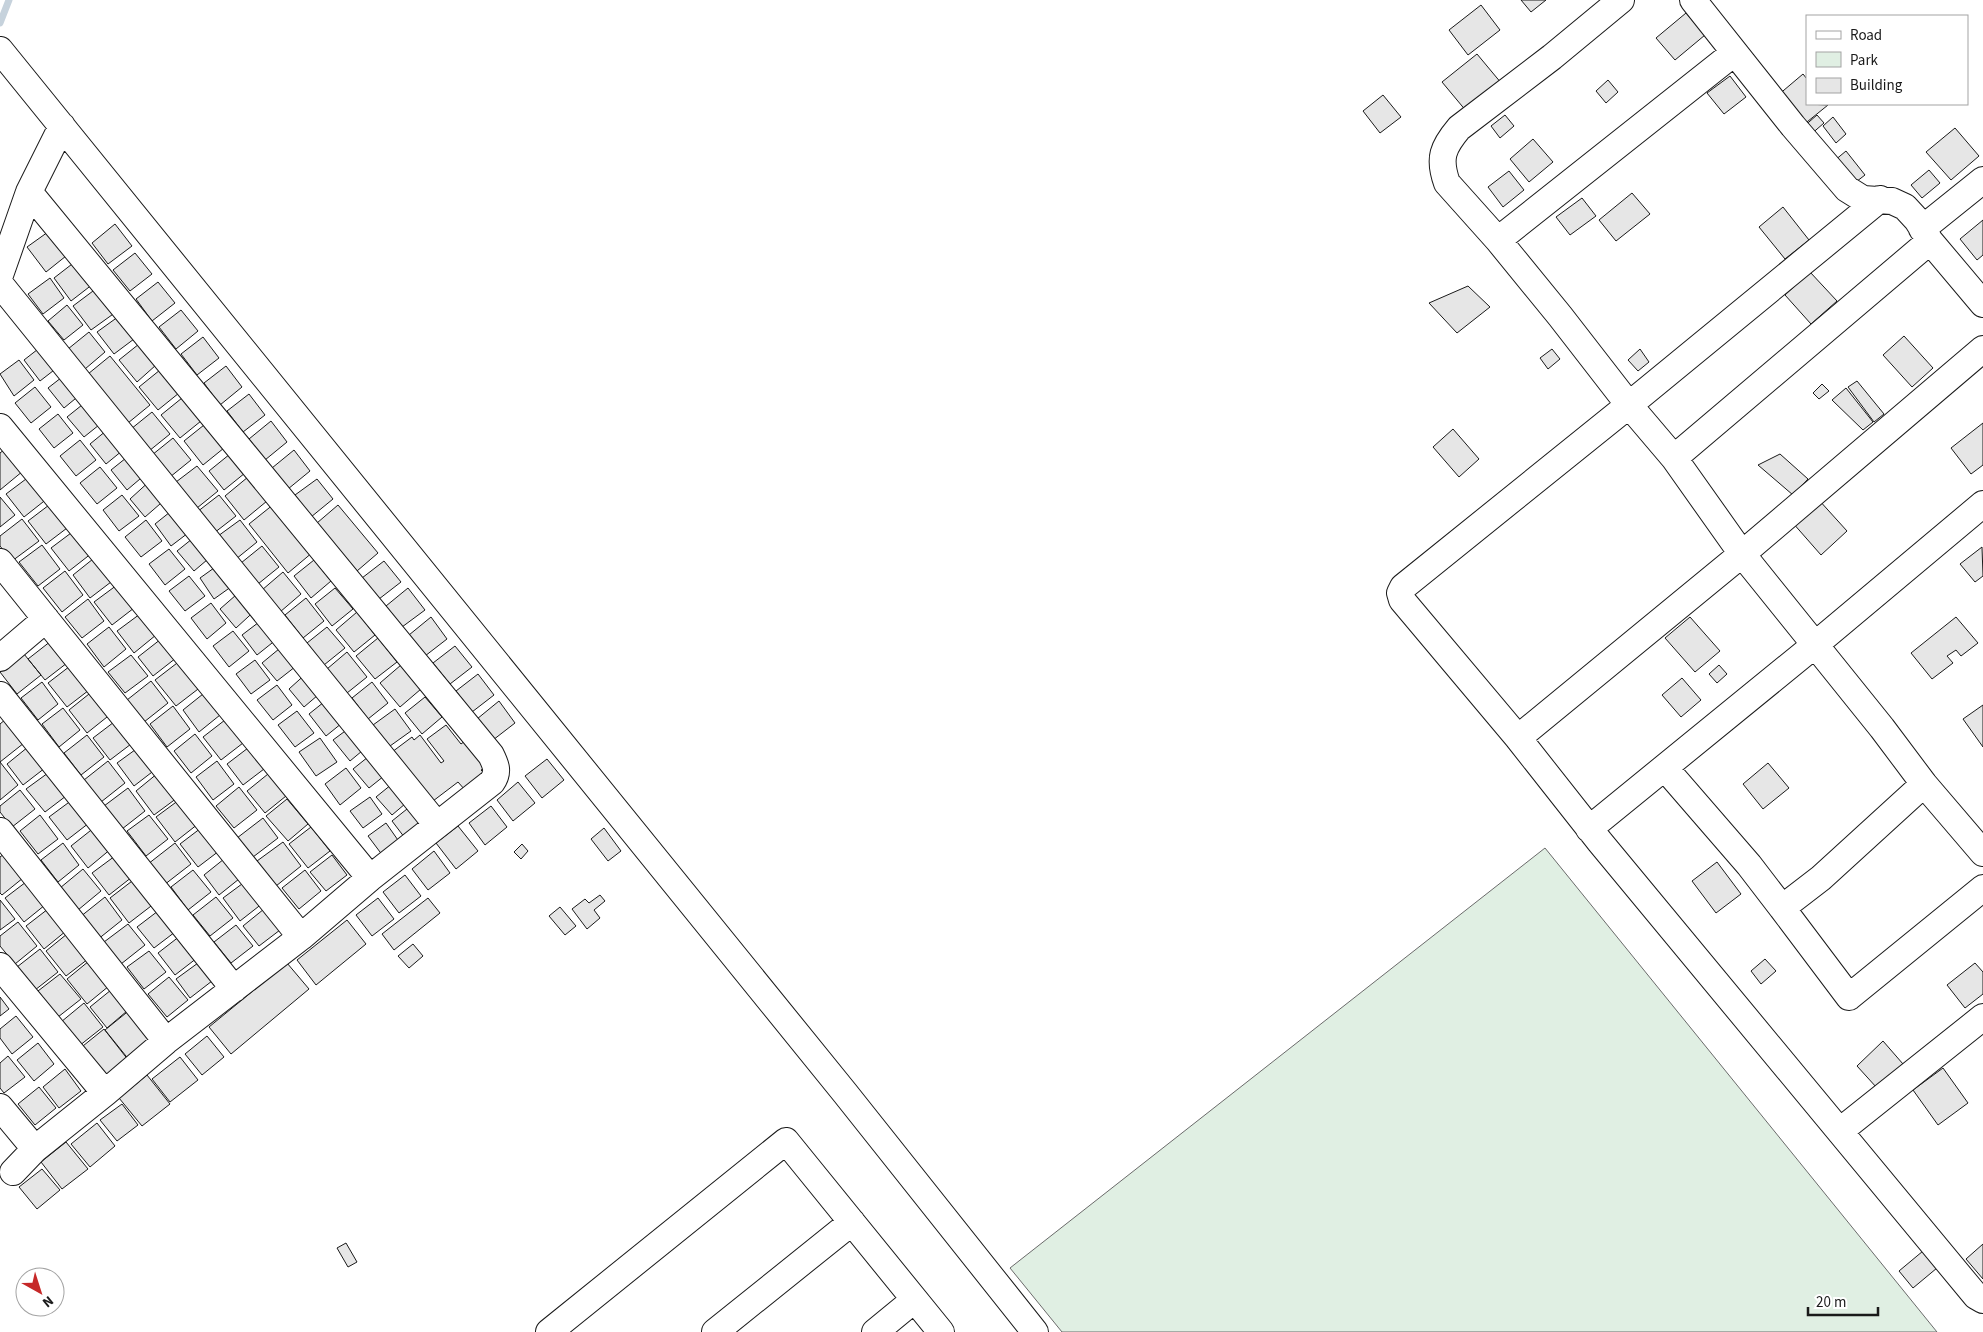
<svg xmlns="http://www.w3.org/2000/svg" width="1983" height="1332" font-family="'Source Sans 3',sans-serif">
  <rect width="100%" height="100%" fill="#fff"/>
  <!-- green -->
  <path fill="#e0efe3" stroke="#6a6a6a" d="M1545 848 1937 1332H1062L1010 1268Z"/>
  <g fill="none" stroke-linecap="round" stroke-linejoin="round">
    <!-- stream -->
    <path stroke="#c6d2dc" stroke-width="7" d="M0 23 9 0"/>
  </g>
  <!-- building -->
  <path fill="#e6e6e6" stroke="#1a1a1a" d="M1521 0H1546L1531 12Z
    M1481 5 1500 30 1468 55 1449 30Z
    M1686 13 1705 35 1675 60 1656 38Z
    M1477 54 1502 84 1467 112 1442 82Z
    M1803 74 1807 79V104L1828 105 1802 126 1777 96Z
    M1730 76 1746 97 1724 114 1707 93Z
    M1608 80 1618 92 1606 103 1596 91Z
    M1383 95 1401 117 1380 133 1363 111Z
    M1505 115 1514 126 1500 138 1491 126Z
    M1817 115 1824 123 1809 136 1802 128Z
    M1833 117 1846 134 1836 143 1823 126Z
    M1955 128 1979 156 1951 180 1926 152Z
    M1533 139 1553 162 1529 182 1510 159Z
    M1846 151 1865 175 1852 185 1834 161Z
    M1929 170 1940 183 1922 198 1911 185Z
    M1509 171 1524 190 1503 207 1488 187Z
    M1632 193 1650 214 1616 241 1599 220Z
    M1582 198 1596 216 1570 235 1556 217Z
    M1783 207 1809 240 1785 259 1759 227Z
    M1983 220V255L1977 260 1960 239Z
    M115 224 132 246 108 264 92 243Z
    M48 232 66 256 46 272 27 247Z
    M135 253 152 274 130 291 113 270Z
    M76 261 93 284 71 301 54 278Z
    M1810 272 1837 301 1811 324 1785 295Z
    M50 278 64 298 43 314 28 294Z
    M158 282 175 303 152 321 136 299Z
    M1468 286 1490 307 1457 333 1429 303Z
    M97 288 116 312 91 330 73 306Z
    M67 305 83 325 64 340 48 321Z
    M181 310 198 331 176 349 159 327Z
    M122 314 138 336 114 354 97 332Z
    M89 332 105 352 85 369 68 349Z
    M1904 336 1933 368 1912 387 1883 355Z
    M203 337 219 358 197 375 181 354Z
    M139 344 156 365 137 382 119 360Z
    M42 346 58 367 40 381 24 360Z
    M1552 349 1560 359 1548 369 1540 358Z
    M1640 349 1649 362 1638 371 1628 360Z
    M110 356 150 405 128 423 88 374Z
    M19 360 34 380 14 396 0 374Z
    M226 366 242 387 220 405 204 383Z
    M160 370 179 393 158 410 139 387Z
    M66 374 81 394 64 408 48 388Z
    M1857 381 1884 414 1874 422 1848 387Z
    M1822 384 1829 391 1819 399 1813 393Z
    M35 387 51 407 31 423 15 403Z
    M1846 388 1873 422 1863 430 1832 400Z
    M249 394 265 415 243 432 227 411Z
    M182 398 201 421 180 438 161 415Z
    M87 401 104 421 84 437 67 417Z
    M152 412 170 434 149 451 131 429Z
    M58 414 73 433 54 448 39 429Z
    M271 421 287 442 265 460 249 439Z
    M1983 423V465L1971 474 1951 448Z
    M204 425 224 448 203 465 184 441Z
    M112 426 128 446 106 464 90 444Z
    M1453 429 1479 459 1459 477 1433 447Z
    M173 438 191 460 170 477 152 455Z
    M80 440 96 460 76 476 60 456Z
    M5 449 23 471 0 490V453Z
    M294 450 310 471 288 489 272 468Z
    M131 454 147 473 127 490 111 470Z
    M230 454 245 473 224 490 209 471Z
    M1780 454 1808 479 1793 495 1758 465Z
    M197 466 218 491 197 508 176 482Z
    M100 467 117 488 97 504 80 483Z
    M30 476 48 498 24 517 6 494Z
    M248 477 267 501 244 520 225 496Z
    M152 479 168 497 145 517 130 499Z
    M317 479 333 499 311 517 295 495Z
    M122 495 139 516 119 531 103 510Z
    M219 495 236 516 214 533 197 512Z
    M0 497 15 515 0 527Z
    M1818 499 1847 531 1821 555 1792 522Z
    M53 502 71 525 46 544 28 521Z
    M274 504 313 552 288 573 249 524Z
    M338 505 378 553 357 571 317 523Z
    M175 508 192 530 171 546 155 524Z
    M22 519 39 541 12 561 0 546V536Z
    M146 520 162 541 141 557 125 537Z
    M240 520 257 542 236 559 218 536Z
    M75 530 92 553 69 571 51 548Z
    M197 535 214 554 194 571 177 551Z
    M42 545 60 569 38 586 19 562Z
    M262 546 279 567 258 584 241 563Z
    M1982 547 1983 576 1975 582 1960 564Z
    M169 549 185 569 165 585 149 564Z
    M93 559 111 582 90 598 73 575Z
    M314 560 331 581 311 598 294 576Z
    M384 561 401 582 379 599 362 578Z
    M221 563 235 584 214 599 200 578Z
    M65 571 83 595 62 612 43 588Z
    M283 572 301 594 280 612 262 590Z
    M189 576 205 596 185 611 169 591Z
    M117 585 134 608 112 625 94 602Z
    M244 588 260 606 236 628 220 609Z
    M335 588 353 609 332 626 315 604Z
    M408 588 425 610 402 627 386 606Z
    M306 598 324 621 303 638 285 615Z
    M88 599 104 621 82 638 65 617Z
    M211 603 226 623 207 639 191 618Z
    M357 612 375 635 354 652 336 630Z
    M140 614 156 635 134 653 117 631Z
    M267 616 282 635 257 655 242 635Z
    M431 617 447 639 425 656 409 635Z
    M1690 617 1720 651 1695 672 1665 638Z
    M1956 617 1978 643 1961 656 1956 650 1947 656 1953 663 1932 679 1911 653Z
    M109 627 126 649 104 667 87 644Z
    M327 627 345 648 324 665 307 643Z
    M233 631 249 651 229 667 213 646Z
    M378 638 397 662 375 679 356 656Z
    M161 639 176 658 153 676 138 657Z
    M51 641 67 663 45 680 28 659Z
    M285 644 300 663 277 681 262 663Z
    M455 646 472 667 450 684 433 663Z
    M347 652 367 677 347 693 327 669Z
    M24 654 41 675 17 694 0 672Z
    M131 655 148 676 125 693 108 672Z
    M181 660 202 686 176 706 155 680Z
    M255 660 270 680 251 694 236 674Z
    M74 663 93 687 67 707 48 683Z
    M401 665 421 689 400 707 380 683Z
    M1719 665 1727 674 1717 683 1709 674Z
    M309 671 325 689 304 707 289 689Z
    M478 674 494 695 472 712 456 691Z
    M1682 678 1701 700 1681 717 1662 695Z
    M151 681 168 703 144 722 127 700Z
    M42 682 58 704 38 720 21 698Z
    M372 682 388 703 368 719 352 698Z
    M277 685 292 705 273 720 257 700Z
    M94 690 112 713 87 733 69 710Z
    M203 694 220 715 199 732 183 710Z
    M425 697 442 717 422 734 405 713Z
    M329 698 347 719 326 736 309 714Z
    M499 701 515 723 493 740 477 719Z
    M1983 705V747L1963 719Z
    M173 706 190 729 167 747 150 724Z
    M63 708 80 730 59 747 42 724Z
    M395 709 411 731 390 746 373 725Z
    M297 711 314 733 295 747 278 725Z
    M6 719 24 743 0 762V724Z
    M118 719 135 741 110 760 93 738Z
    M225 720 243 743 221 760 203 737Z
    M446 725 461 744 465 741 486 767 481 770 485 774 465 790 458 782 433 801 402 761 400 763 392 752 412 737 414 740 420 735 441 763 444 761 427 739Z
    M352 726 368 746 350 761 333 740Z
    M195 734 212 756 191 773 174 751Z
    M87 735 104 757 81 775 64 753Z
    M320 738 337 762 316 776 299 752Z
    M28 747 45 768 23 785 7 764Z
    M139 747 156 769 134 786 117 763Z
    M248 748 264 769 243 785 227 764Z
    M373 753 389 772 369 788 353 769Z
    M547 759 564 780 542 798 525 776Z
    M108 761 125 783 101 802 84 780Z
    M217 761 234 784 213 800 196 777Z
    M0 762 18 785 0 800Z
    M1768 763 1789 788 1763 809 1743 784Z
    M346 768 361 788 340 805 325 784Z
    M48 773 66 796 45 812 26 789Z
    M158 773 177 798 154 815 136 791Z
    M268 774 286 796 265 813 247 791Z
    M397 780 412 798 392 815 376 797Z
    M518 782 535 803 513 821 497 800Z
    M239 787 257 810 234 828 216 806Z
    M128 788 145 811 122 829 104 806Z
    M20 790 35 809 12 827 0 812V806Z
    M370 797 382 814 363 828 350 811Z
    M287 799 308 824 288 841 266 816Z
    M72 800 89 823 67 840 49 817Z
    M179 800 198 824 175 842 156 817Z
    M412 805 428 826 408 842 392 821Z
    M491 806 507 827 485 845 469 823Z
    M40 815 58 839 38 854 20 831Z
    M149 815 168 839 146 856 127 831Z
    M263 818 278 838 253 857 237 838Z
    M386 823 400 843 383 856 368 836Z
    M458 826 478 851 456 869 436 843Z
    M95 827 112 848 88 868 71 846Z
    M311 827 330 851 308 868 289 844Z
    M201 828 219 851 198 867 180 844Z
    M604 828 621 851 608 861 591 839Z
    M283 842 301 866 276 886 257 861Z
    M63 843 79 865 58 882 41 860Z
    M175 843 191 864 164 885 148 864Z
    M522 844 528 851 521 859 514 852Z
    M434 851 450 873 428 890 412 869Z
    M4 854 23 878 2 895 0 893V857Z
    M229 855 244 875 219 895 204 875Z
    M332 855 347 875 326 891 310 872Z
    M115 856 132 877 109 895 92 873Z
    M1717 862 1741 894 1716 913 1692 881Z
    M83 869 101 891 78 910 60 888Z
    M193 870 211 892 188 910 171 887Z
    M305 870 321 891 299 909 282 888Z
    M405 875 421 896 399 913 383 892Z
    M136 878 155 903 129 923 110 898Z
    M246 881 263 903 240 921 223 898Z
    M26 882 45 905 24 922 5 898Z
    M600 895 605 901 594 910 600 918 587 929 572 909 585 899 589 903Z
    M105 897 122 920 97 940 80 917Z
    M216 897 233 918 210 936 193 915Z
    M378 898 394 919 372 936 356 915Z
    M428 898 440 913 394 950 382 934Z
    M0 900 15 919 0 930Z
    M560 907 576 926 565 935 549 916Z
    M48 909 66 931 44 949 26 926Z
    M264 909 280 930 259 946 243 926Z
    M158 911 175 932 154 948 137 927Z
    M347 920 366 944 316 985 297 960Z
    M18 922 37 946 15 964 0 946V936Z
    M128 924 145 945 121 964 104 942Z
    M236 925 253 946 231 963 214 942Z
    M67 934 88 959 66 976 46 951Z
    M180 936 197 958 175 975 158 953Z
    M413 944 423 956 409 968 398 956Z
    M40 949 58 972 35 990 17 967Z
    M149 951 166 972 144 989 127 967Z
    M1765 959 1776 971 1761 984 1751 971Z
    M89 961 109 986 87 1004 67 979Z
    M198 963 212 981 190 998 176 979Z
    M287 963 309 989 231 1054 209 1027Z
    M1975 963 1983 972V994L1965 1008 1947 985Z
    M60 974 81 999 58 1017 38 991Z
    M169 977 188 1000 167 1017 148 994Z
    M111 990 127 1011 107 1028 90 1007Z
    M0 997 9 1009 0 1016Z
    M84 1003 103 1027 79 1046 61 1022Z
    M131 1009 150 1032 149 1046 130 1061 105 1030Z
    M16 1016 33 1037 12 1054 0 1038V1029Z
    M104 1029 129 1061 110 1076 97 1073 78 1050Z
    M207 1036 224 1057 202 1075 185 1054Z
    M1883 1041 1903 1064 1877 1088 1857 1066Z
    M38 1043 54 1064 34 1081 17 1060Z
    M8 1056 25 1077 4 1093 0 1088V1063Z
    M180 1057 198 1080 170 1102 152 1079Z
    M1943 1068 1968 1103 1938 1125 1913 1090Z
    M65 1069 81 1091 59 1108 43 1087Z
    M147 1075 170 1104 142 1126 119 1098Z
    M39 1087 56 1108 35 1125 18 1104Z
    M122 1104 138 1125 117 1141 100 1120Z
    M97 1123 115 1146 90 1167 71 1144Z
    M66 1142 88 1169 62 1189 41 1162Z
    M42 1169 60 1190 37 1209 19 1187Z
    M346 1243 357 1262 348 1267 337 1248Z
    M1983 1244V1279L1966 1259Z
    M1923 1251 1937 1268 1913 1288 1899 1271Z"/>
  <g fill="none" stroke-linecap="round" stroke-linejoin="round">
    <defs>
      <path id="minor" d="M1621 0 1552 57 1459 128C1443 147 1438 158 1447 183L1498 240 1560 316 1629 405 1674 458 1742 554 1882 728 1924 784 1983 853
        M1693 0 1793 126 1847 189 1863 199 1892 201 1905 207 1917 220 1930 241 1983 304
        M0 50 845 1093 1035 1332
        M1922 229 1983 180
        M1498 240 1734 53
        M0 275 29 192 62 126
        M0 284 437 825
        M1983 349 1742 554 1518 738 1600 842 1976 1296 1983 1300
        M0 427 370 878
        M1674 458 1930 241
        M0 562 301 937
        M0 658 46 619
        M0 695 234 989
        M1518 738 1402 600 1400 593 1403 587 1629 405 1880 199
        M1665 768 1749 865 1782 908 1821 878 1924 784
        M1589 829 1816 644 1983 504
        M0 831 166 1041
        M1782 908 1849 997 1983 888
        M0 966 105 1093
        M0 1107 35 1149
        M1840 1131 1983 1017
        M13 1172 35 1149 105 1093 166 1041 301 937 370 878 492 782C499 772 496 765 491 755L29 192
        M549 1332 786 1141 941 1332
        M715 1332 852 1222
        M875 1332 914 1300"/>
    </defs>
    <!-- minor casing -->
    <use href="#minor" stroke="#1a1a1a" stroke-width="28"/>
    <!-- minor -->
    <use href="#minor" stroke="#fff" stroke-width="26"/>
  </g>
  <!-- legend -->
  <rect x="1806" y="15" width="162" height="90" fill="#ffffff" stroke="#a3a3a3"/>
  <rect x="1816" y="31" width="25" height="8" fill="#ffffff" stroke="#a3a3a3"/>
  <text x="1850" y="40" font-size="15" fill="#1a1a1a">Road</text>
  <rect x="1816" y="52" width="25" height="15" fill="#e0efe3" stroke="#a3a3a3"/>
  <text x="1850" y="65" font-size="15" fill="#1a1a1a">Park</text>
  <rect x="1816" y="78" width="25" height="15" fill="#e6e6e6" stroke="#a3a3a3"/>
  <text x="1850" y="90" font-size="15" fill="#1a1a1a">Building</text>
  <!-- north arrow -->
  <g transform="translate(40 1292) rotate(141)"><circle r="24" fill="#ffffff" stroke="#a3a3a3"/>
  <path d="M0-4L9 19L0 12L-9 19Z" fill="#c62828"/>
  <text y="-8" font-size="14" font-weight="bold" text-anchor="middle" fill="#1a1a1a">N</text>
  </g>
  <!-- scale -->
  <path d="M1808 1307v8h70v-8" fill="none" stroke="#1a1a1a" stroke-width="2.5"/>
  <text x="1816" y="1307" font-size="15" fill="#1a1a1a" stroke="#ffffff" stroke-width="4" paint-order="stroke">20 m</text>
</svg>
